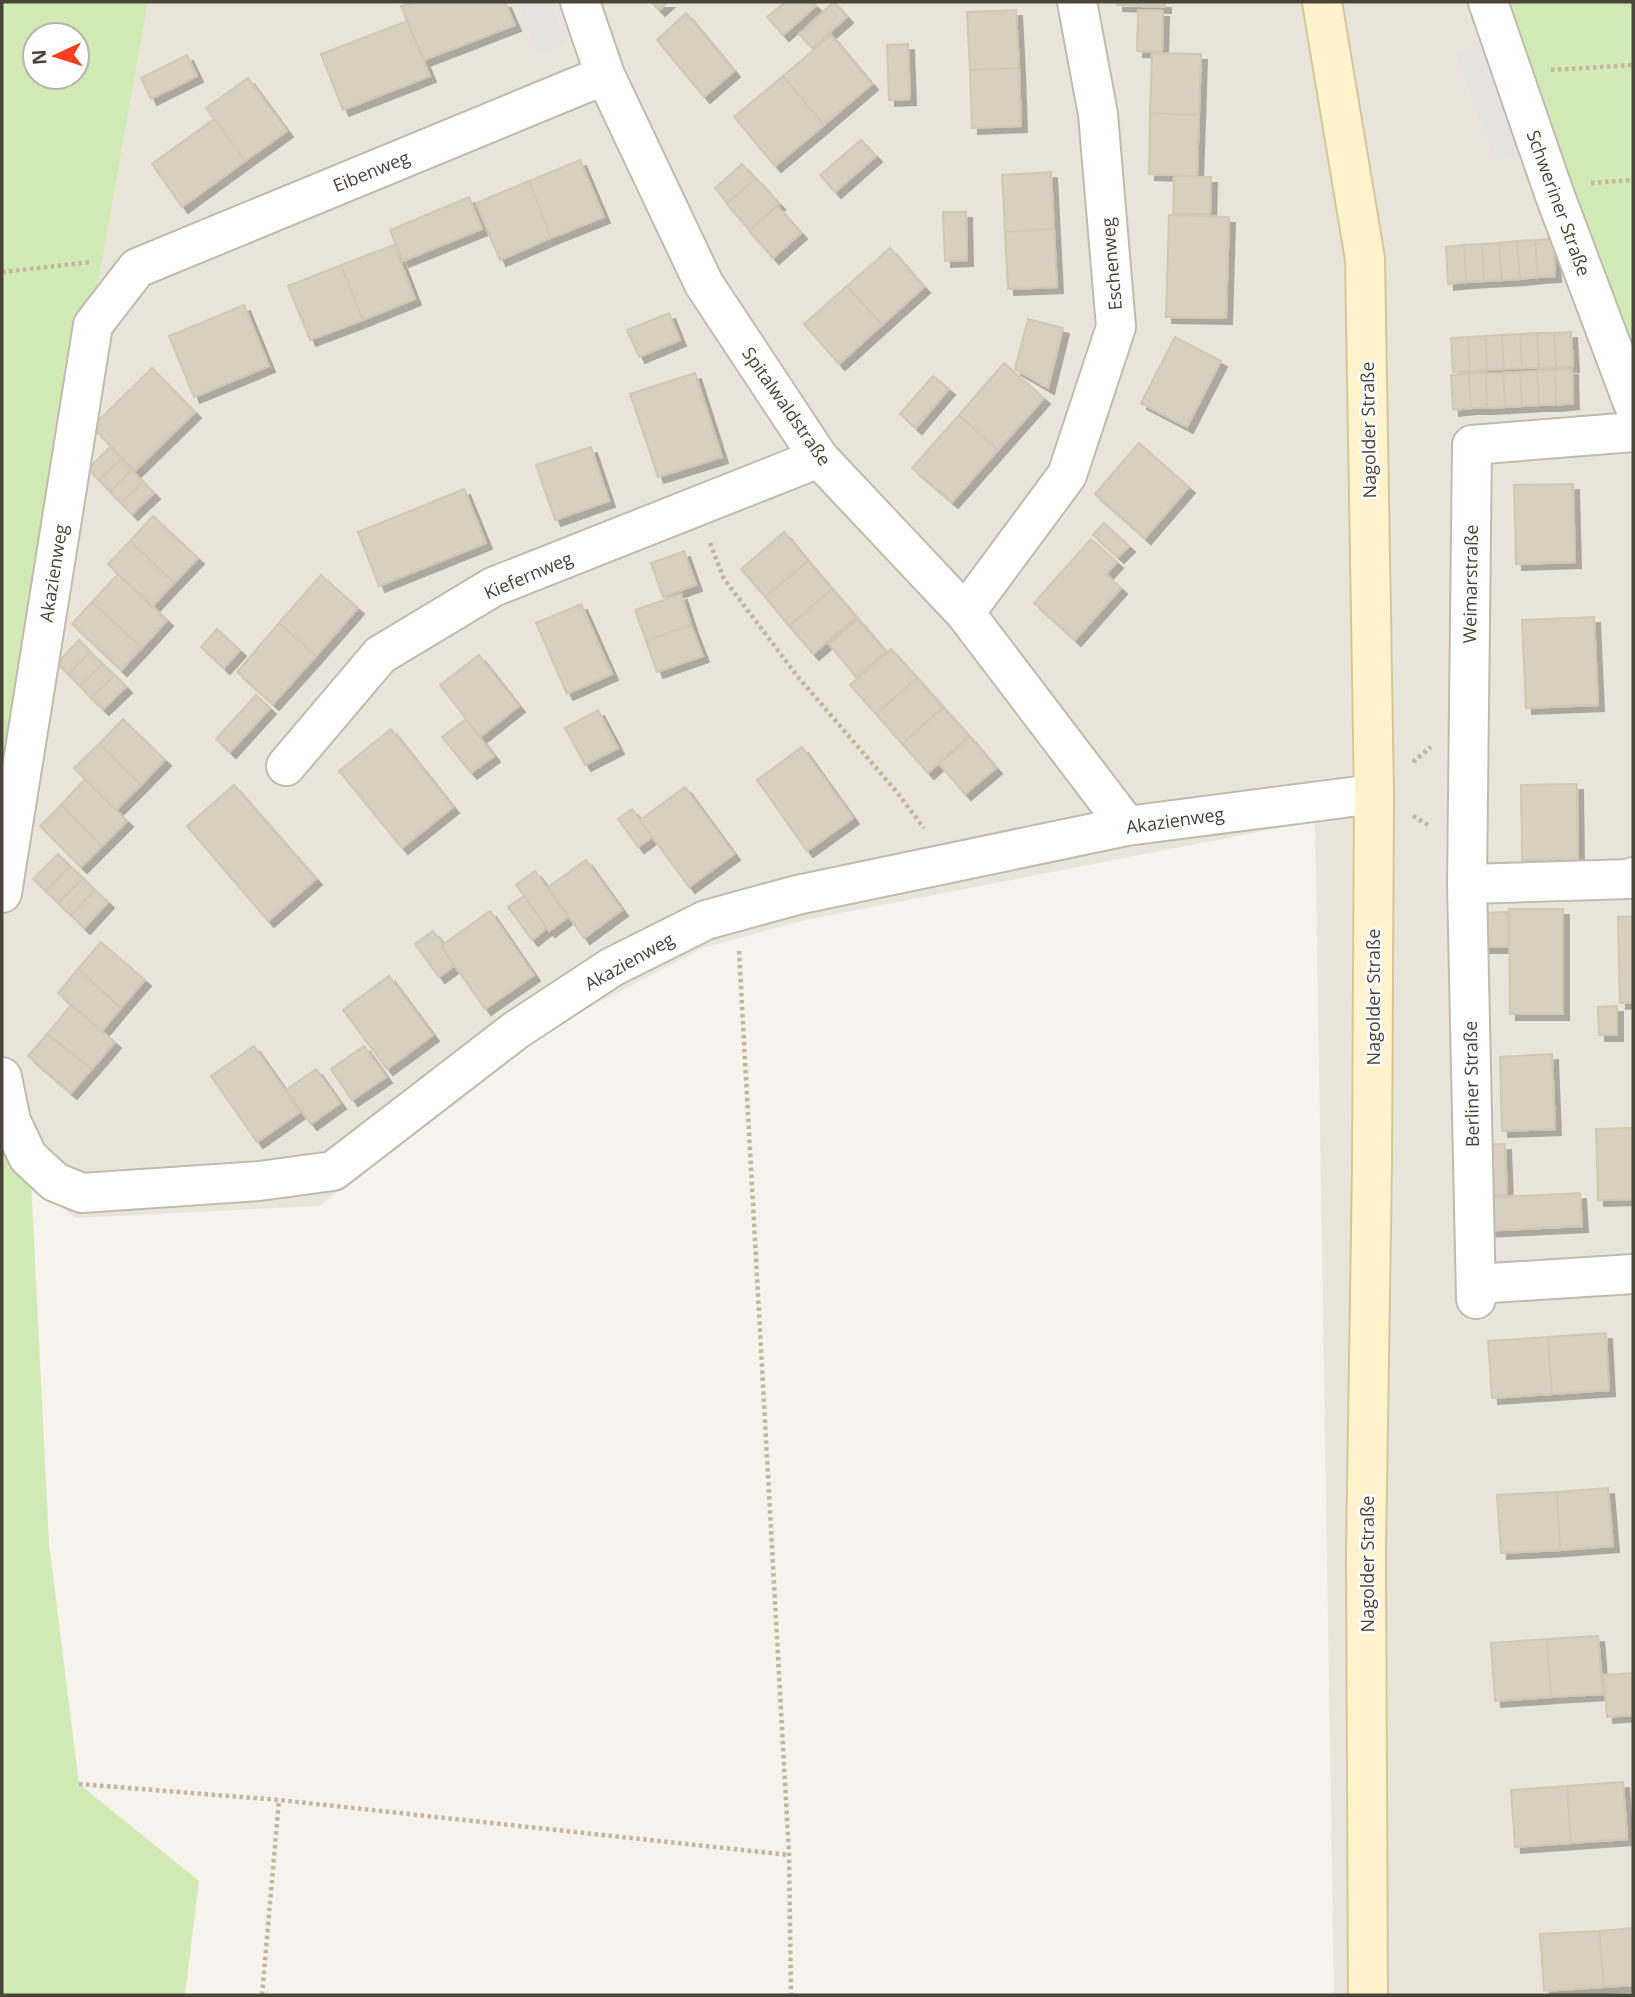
<svg xmlns="http://www.w3.org/2000/svg" width="1635" height="1997" font-family="'Open Sans',sans-serif">
  <defs>
    <filter id="shadow"><feDropShadow dx="6" dy="6" stdDeviation="0" flood-color="#0004"/></filter>
  </defs>
  <rect width="100%" height="100%" fill="#f6f3ec"/>
  <!-- residential -->
  <path fill="#eae5da" d="M148 2H1633V1995H1334L1315 821 805 920 703 948 538 1034 319 1206 75 1218 31 1181 2 1110V827Z"/>
  <!-- green -->
  <path fill="#d2eab5" fill-rule="evenodd" d="M2 2H148L2 827ZM35 35H77V77H35Z
    M1506 2H1633V362Z
    M2 1110 31 1181 49 1543 79 1784 199 1881 185 1995H2Z"/>
  <!-- parking -->
  <path fill="#e5e3e0" d="M518 2H551L566 44 537 55Z
    M1482 44 1522 153 1495 162 1455 53Z"/>
  <!-- building -->
  <path fill="#d8cfc1" stroke="#d3c7b4" stroke-width="2" filter="url(#shadow)" d="M413 2H505L515 25 424 60 401 6Z
    M651 2H668L659 10Z
    M785 2H812L816 6 783 35 767 17Z
    M834 2 847 17 812 48 799 34Z
    M1117 2H1165V7L1117 5Z
    M1016 10 1019 68 970 70 967 12Z
    M1138 10 1163 11 1162 52 1137 51Z
    M686 13 734 71 704 97 657 40Z
    M407 21 430 76 343 110 321 54Z
    M831 35 872 84 824 125 783 76Z
    M908 44 910 99 889 100 887 45Z
    M1152 53 1201 54 1199 115 1150 113Z
    M187 55 197 76 151 99 141 78Z
    M1019 68 1021 126 972 128 970 70Z
    M783 76 824 125 775 166 734 117Z
    M248 78 287 131 245 161 206 108Z
    M1150 113 1199 115 1197 176 1149 174Z
    M214 119 245 161 182 207 152 164Z
    M861 140 876 156 835 192 820 175Z
    M580 160 604 217 551 238 529 181Z
    M742 164 755 179 727 203 715 188Z
    M1051 172 1054 229 1005 232 1002 175Z
    M1174 176 1211 177 1210 214 1173 213Z
    M756 178 779 204 749 230 727 204Z
    M529 181 551 238 500 260 476 203Z
    M469 197 482 229 403 261 390 230Z
    M777 206 801 233 773 258 749 231Z
    M943 212H966L967 260 945 261Z
    M1169 215 1229 217 1226 318 1166 317Z
    M1054 229 1057 287 1008 289 1005 232Z
    M1553 239 1555 276 1538 277 1535 240Z
    M1535 240 1538 277 1520 279 1517 241Z
    M1517 241 1520 279 1502 280 1499 243Z
    M1499 243 1502 280 1484 281 1482 244Z
    M1482 244 1484 281 1466 282 1464 245Z
    M394 245 415 299 363 320 341 265Z
    M1464 245 1466 282 1448 284 1446 247Z
    M890 248 924 287 882 325 847 286Z
    M341 265 363 320 310 340 288 286Z
    M847 286 882 325 839 364 804 324Z
    M244 305 269 366 194 397 169 336Z
    M669 313 680 340 639 357 627 330Z
    M1028 319 1063 328 1048 388 1015 369Z
    M1571 332 1573 366 1556 367 1554 333Z
    M1537 333 1539 368H1522L1520 334Z
    M1537 333H1554L1556 367 1539 368Z
    M1520 334 1522 368 1504 369 1502 335Z
    M1502 335 1504 369 1487 370 1486 336Z
    M1486 336 1487 370 1470 371 1468 337Z
    M1175 337 1221 361 1187 427 1141 403Z
    M1468 337 1470 371 1453 372 1451 338Z
    M1004 363 1044 398 998 450 959 415Z
    M152 368 195 412 135 471 92 427Z
    M1572 369 1573 403 1556 405 1555 370Z
    M1555 370 1556 405H1539L1537 371Z
    M1537 371 1539 405 1522 406 1520 372Z
    M1520 372 1522 406 1505 407 1503 373Z
    M695 373 722 457 658 477 630 394Z
    M1486 373 1487 408H1471L1469 374Z
    M1486 373H1503L1505 407 1487 408Z
    M1469 374 1471 408 1453 410 1451 375Z
    M933 376 949 389 916 428 900 414Z
    M959 415 998 450 952 502 912 468Z
    M1139 443 1189 487 1145 538 1095 494Z
    M110 447 121 459 99 480 88 469Z
    M591 447 609 501 555 520 536 465Z
    M121 459 132 470 110 492 99 480Z
    M132 470 143 482 121 503 110 492Z
    M143 482 154 493 132 514 121 503Z
    M1573 484 1575 562 1516 564 1514 485Z
    M464 489 486 543 379 586 358 532Z
    M153 516 198 558 174 583 130 541Z
    M1104 523 1129 546 1118 557 1093 535Z
    M784 532 808 561 765 597 741 569Z
    M1091 539 1117 562 1106 574 1121 588 1075 640 1034 603Z
    M130 541 174 583 152 607 108 564Z
    M684 551 696 585 663 597 651 563Z
    M808 561 832 589 789 626 765 597Z
    M118 574 167 620 142 648 92 602Z
    M321 575 358 608 316 656 279 623Z
    M832 589 856 617 813 654 789 626Z
    M681 594 691 625 646 641 635 610Z
    M92 602 142 648 121 670 72 624Z
    M581 604 612 674 567 694 536 623Z
    M1594 617 1598 705 1526 708 1522 620Z
    M858 619 886 652 856 677 829 644Z
    M279 623 316 656 273 704 237 672Z
    M691 625 703 656 657 672 646 641Z
    M217 629 240 650 224 668 201 647Z
    M79 640 90 652 68 674 57 663Z
    M891 649 917 678 876 714 850 685Z
    M90 652 103 664 80 686 68 674Z
    M479 655 519 706 480 737 440 685Z
    M103 664 115 675 91 698 80 686Z
    M115 675 126 687 103 709 91 698Z
    M917 678 943 707 902 744 876 714Z
    M256 695 270 708 230 752 216 739Z
    M943 707 969 736 928 773 902 744Z
    M598 710 618 748 585 765 565 728Z
    M123 719 165 760 141 785 99 744Z
    M466 719 494 756 471 773 442 737Z
    M391 729 453 807 402 848 339 771Z
    M970 737 996 768 965 794 939 764Z
    M99 744 141 785 116 810 74 768Z
    M802 747 853 818 807 851 757 780Z
    M85 779 127 821 102 846 61 805Z
    M1577 784 1578 859 1522 860 1521 785Z
    M234 785 316 879 268 921 187 826Z
    M685 787 734 854 689 887 640 820Z
    M61 805 102 846 81 867 40 826Z
    M632 809 652 837 638 847 618 819Z
    M58 854 70 866 46 891 33 879Z
    M586 860 622 910 584 938 548 887Z
    M70 866 83 878 58 903 46 891Z
    M535 871 568 917 549 931 516 885Z
    M83 878 95 890 71 915 58 903Z
    M95 890 108 902 84 928 71 915Z
    M524 896 547 928 532 940 508 907Z
    M1509 909H1563V1014H1510Z
    M490 911 534 975 485 1009 441 946Z
    M1507 912 1508 947H1482L1480 913Z
    M1633 916V1002L1620 1003 1618 917Z
    M433 931 443 944 441 946 454 966 439 977 415 944Z
    M101 942 145 980 121 1008 78 969Z
    M78 969 121 1008 102 1031 58 993Z
    M389 976 433 1035 387 1069 343 1010Z
    M71 1005 115 1042 92 1069 47 1034Z
    M1617 1006V1035H1599L1598 1007Z
    M47 1034 92 1069 71 1093 28 1056Z
    M254 1046 300 1112 257 1142 211 1076Z
    M364 1046 386 1077 352 1100 331 1069Z
    M1552 1054 1555 1129 1502 1131 1500 1057Z
    M316 1069 340 1103 311 1124 286 1090Z
    M1633 1128V1199L1598 1200 1596 1129Z
    M1505 1144 1507 1195 1483 1196 1480 1145Z
    M1580 1193 1582 1226 1481 1231 1480 1198Z
    M1606 1333 1609 1390 1552 1394 1548 1337Z
    M1548 1337 1552 1394 1492 1398 1488 1341Z
    M1608 1488 1613 1546 1560 1550 1557 1492Z
    M1557 1492 1560 1550 1501 1553 1497 1495Z
    M1598 1636 1603 1694 1551 1697 1547 1639Z
    M1547 1639 1551 1697 1495 1701 1491 1643Z
    M1633 1673V1715L1607 1717 1604 1675Z
    M1623 1782 1627 1839 1571 1843 1567 1786Z
    M1567 1786 1571 1843 1515 1847 1511 1790Z
    M1633 1928V1985L1604 1987 1599 1931Z
    M1599 1931 1604 1987 1544 1991 1540 1934Z"/>
  <g fill="none" stroke-linecap="round" stroke-linejoin="round">
    <defs>
      <path id="street" d="M580 2 605 75 704 284 819 458 965 613 1127 826
        M1488 2 1554 193 1633 403
        M965 613 1067 475 1116 327 1098 114 1077 2
        M286 766 380 655 493 587 819 458
        M1467 884 1630 879 1633 877
        M2 893 93 325 137 268 605 75
        M2 1077 11 1121 28 1157 55 1182 82 1193 259 1181 333 1171 516 1030 612 967 706 920 797 895 1127 826 1374 794
        M1476 1284 1633 1274
        M1476 1299 1467 884 1472 445 1633 432"/>
      <path id="secondary" d="M1322 2 1365 259 1374 794 1372 1164 1366 1553 1368 1995"/>
    </defs>
    <!-- street casing -->
    <use href="#street" stroke="#c2bbae" stroke-width="42"/>
    <!-- secondary casing -->
    <use href="#secondary" stroke="#d6c79b" stroke-width="42"/>
    <!-- path -->
    <path stroke="#c4b79f" stroke-width="4.5" stroke-dasharray="3.5 3.5" stroke-linecap="butt" d="M1551 70 1633 65
      M1591 183 1633 180
      M2 272 92 262
      M710 543 724 579 798 677 896 791 924 828
      M1413 762 1431 747
      M1413 816 1430 826
      M739 951 789 1855 791 1995
      M79 1784 279 1800 789 1855
      M262 1995 279 1800"/>
    <!-- street -->
    <use href="#street" stroke="#fff" stroke-width="38"/>
    <!-- secondary -->
    <use href="#secondary" stroke="#fff3cd" stroke-width="38"/>
  </g>
  <g text-anchor="middle" dominant-baseline="central" stroke-width="5" stroke-linejoin="round" paint-order="stroke">
    <!-- street labels -->
    <g font-size="18" fill="#4b4439" stroke="#fff">
      <text transform="translate(371 171) rotate(-22)">Eibenweg</text>
      <text transform="translate(1559 203) rotate(70)">Schweriner Straße</text>
      <text transform="translate(1111 264) rotate(-95)">Eschenweg</text>
      <text transform="translate(787 406) rotate(55)">Spitalwaldstraße</text>
      <text transform="translate(1368 430) rotate(-91)">Nagolder Straße</text>
      <text transform="translate(53 573) rotate(-81)">Akazienweg</text>
      <text transform="translate(528 575) rotate(-23)">Kiefernweg</text>
      <text transform="translate(1470 584) rotate(-89)">Weimarstraße</text>
      <text transform="translate(1175 820) rotate(-8)">Akazienweg</text>
      <text transform="translate(629 961) rotate(-29)">Akazienweg</text>
      <text transform="translate(1373 997) rotate(-90)">Nagolder Straße</text>
      <text transform="translate(1471 1084) rotate(-91)">Berliner Straße</text>
      <text transform="translate(1367 1564) rotate(-90)">Nagolder Straße</text>
    </g>
  </g>
  <!-- border -->
  <rect width="1635" height="1997" fill="none" stroke="#4b4439" stroke-width="7"/>
  <!-- north arrow -->
  <g transform="translate(56 56) rotate(266)"><circle r="33" fill="#ffffff" stroke="#b7b4b0" stroke-width="2"/>
  <path d="M0-5L12 26L0 18L-12 26Z" fill="#fc3f1d"/>
  <text y="-10" font-size="19" font-weight="bold" text-anchor="middle" fill="#4b4439">N</text>
  </g>
</svg>
